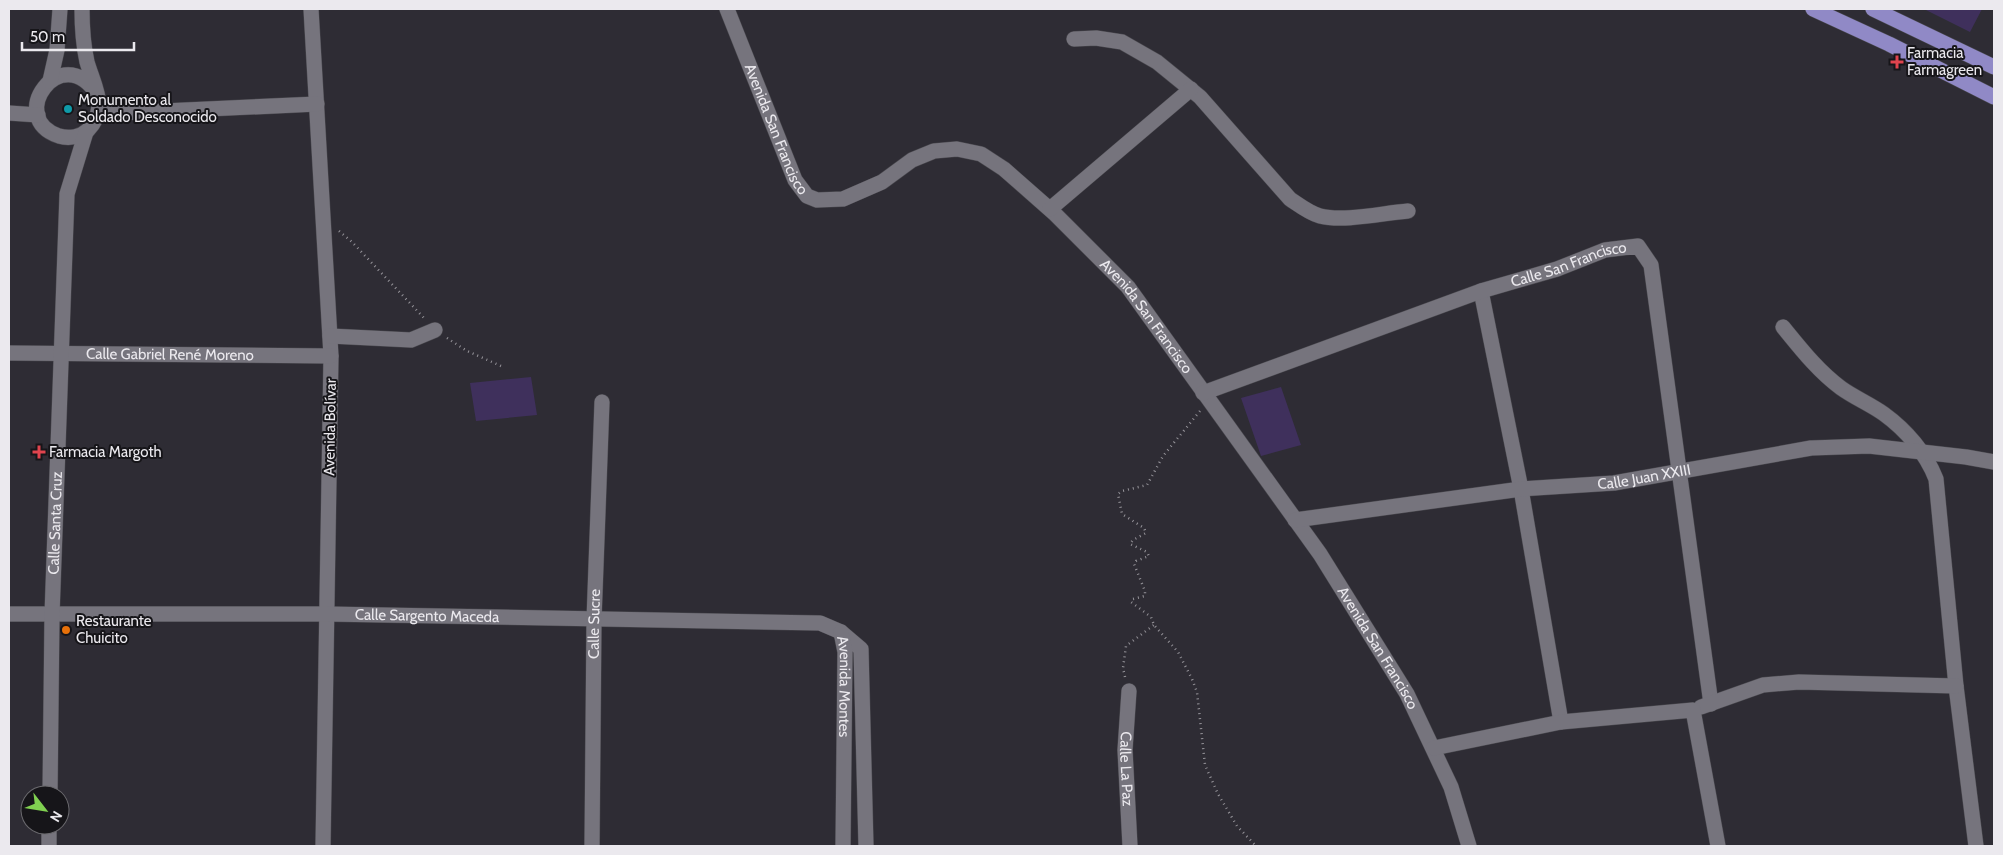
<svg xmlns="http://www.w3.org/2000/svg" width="2003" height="855" font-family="Cabin,sans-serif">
  <rect width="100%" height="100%" fill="#2e2c34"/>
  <!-- green -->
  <path fill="#3f305c" d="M1924 9H1982L1970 32Z
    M531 377 537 415 476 421 470 383Z
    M1281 387 1301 445 1261 456 1241 398Z"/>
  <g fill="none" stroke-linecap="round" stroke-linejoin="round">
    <defs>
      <g id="minor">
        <path d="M82 9C82 27 83 44 87 62 91 76 99 92 99 106 98 116 95 123 88 130 81 137 69 139 59 136 5 118 61 39 97 94"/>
        <path d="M311 9 331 356 323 846"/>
        <path id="s1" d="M727 9 795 180 807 196 817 200 843 199 882 182 912 160 934 151 957 149 981 154 1004 169 1054 213 1128 287 1320 554 1407 694 1451 787 1469 846"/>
        <path d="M1074 39 1096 38 1122 42 1157 62 1200 97 1290 199C1299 205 1309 213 1320 216 1344 222 1383 213 1408 211"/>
        <path d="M50 81 57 50 60 9"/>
        <path d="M9 113 38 115"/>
        <path d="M98 114 317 104"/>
        <path d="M1050 209 1191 89"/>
        <path d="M1481 291 1521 489 1561 722"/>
        <path d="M1783 327C1801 349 1818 371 1841 388 1855 398 1870 404 1884 414 1906 430 1926 453 1936 479L1956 686 1976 846"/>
        <path d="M330 336 411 340 435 330"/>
        <path id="s2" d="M9 353 331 356"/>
        <path id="s3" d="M1203 393 1481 291 1557 269 1605 250 1638 246 1651 265 1711 704"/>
        <path id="s4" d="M1295 520 1521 489 1614 483 1811 448 1869 446 1966 457 1994 462"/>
        <path id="s5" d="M9 614H327L820 623 841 632 861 649 866 846"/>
        <path id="s6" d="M841 632 845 652 843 846"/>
        <path id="s7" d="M1129 691 1125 750 1130 846"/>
        <path d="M1701 707 1763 685 1799 682 1956 686"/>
        <path d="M1434 748 1561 722 1693 710 1718 846"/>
        <path id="s8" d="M50 795 52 615 67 194 86 132"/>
        <path d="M49 846V825"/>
        <path id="s9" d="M592 846 594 620 602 402"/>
      </g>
      <path id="major" d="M1813 9 1889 44 1994 97
        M1873 9 1994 67"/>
    </defs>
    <!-- minor casing -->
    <use href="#minor" stroke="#49484e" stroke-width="16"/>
    <!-- major casing -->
    <use href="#major" stroke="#49484e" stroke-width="16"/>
    <!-- path -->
    <path stroke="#96949a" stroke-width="2.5" stroke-dasharray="1 4" stroke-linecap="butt" d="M339 231 352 242 424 318
      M447 338 467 351 501 366
      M1200 411 1163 456 1147 485 1122 491 1118 494 1122 514 1144 528 1146 533 1133 540 1130 544 1147 552 1149 556 1136 561 1134 564 1145 591V596L1133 599 1131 602 1151 617 1154 625 1178 652 1192 679 1197 692 1205 765 1218 794 1237 826 1256 846
      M1125 677 1123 668 1126 646 1154 625"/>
    <!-- minor -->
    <use href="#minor" stroke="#76747d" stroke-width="15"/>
    <!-- major -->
    <use href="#major" stroke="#9089c6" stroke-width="15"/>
  </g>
  <!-- markers -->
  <g fill="#e0444e" stroke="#161519" stroke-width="2">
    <path d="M1894.5 54.5h5v5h5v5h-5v5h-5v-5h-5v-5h5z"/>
    <path d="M36.5 444.5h5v5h5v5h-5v5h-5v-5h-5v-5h5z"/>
  </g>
  <circle fill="#0f9aa8" stroke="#161519" stroke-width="2" cx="68" cy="109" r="5"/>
  <circle fill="#e8710a" stroke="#161519" stroke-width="2" cx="66" cy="630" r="5"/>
  <g text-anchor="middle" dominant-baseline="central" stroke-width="4" stroke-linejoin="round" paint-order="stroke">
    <!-- poi labels -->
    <g font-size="15" fill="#ebe9ee" stroke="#161519" text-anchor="start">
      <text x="1907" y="53">Farmacia<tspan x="1907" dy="17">Farmagreen</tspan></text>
      <text x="78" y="100">Monumento al<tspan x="78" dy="17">Soldado Desconocido</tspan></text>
      <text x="49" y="452">Farmacia Margoth</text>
      <text x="76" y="621">Restaurante<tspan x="76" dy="17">Chuicito</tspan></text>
    </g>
    <!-- street labels -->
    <g font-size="15" fill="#ebe9ee" stroke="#161519">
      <text stroke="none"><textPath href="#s1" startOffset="130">Avenida San Francisco</textPath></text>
      <text stroke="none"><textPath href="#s3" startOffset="388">Calle San Francisco</textPath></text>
      <text stroke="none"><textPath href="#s1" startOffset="625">Avenida San Francisco</textPath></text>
      <text stroke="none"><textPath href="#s2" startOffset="161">Calle Gabriel René Moreno</textPath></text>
      <text transform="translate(330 427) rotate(-89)">Avenida Bolívar</text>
      <text stroke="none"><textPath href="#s4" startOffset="352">Calle Juan XXIII</textPath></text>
      <text stroke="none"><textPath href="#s8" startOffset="272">Calle Santa Cruz</textPath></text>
      <text stroke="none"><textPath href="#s5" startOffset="418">Calle Sargento Maceda</textPath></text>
      <text stroke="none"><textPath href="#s9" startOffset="222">Calle Sucre</textPath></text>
      <text stroke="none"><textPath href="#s1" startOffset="1030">Avenida San Francisco</textPath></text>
      <text stroke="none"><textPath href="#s6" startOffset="55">Avenida Montes</textPath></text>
      <text stroke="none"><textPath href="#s7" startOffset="78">Calle La Paz</textPath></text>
    </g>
  </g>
  <!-- border -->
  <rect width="2003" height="855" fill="none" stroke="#ebe9ee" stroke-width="20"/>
  <!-- north arrow -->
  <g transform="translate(45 810) rotate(121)"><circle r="24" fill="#161519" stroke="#6b6a6e"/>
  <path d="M0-4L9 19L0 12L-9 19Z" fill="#80d051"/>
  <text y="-8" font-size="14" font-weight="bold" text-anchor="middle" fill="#ebe9ee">N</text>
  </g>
  <!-- scale -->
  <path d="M22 42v8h112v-8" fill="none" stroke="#ebe9ee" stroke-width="2.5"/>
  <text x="30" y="42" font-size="15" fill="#ebe9ee" stroke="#161519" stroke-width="4" paint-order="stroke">50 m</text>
</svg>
